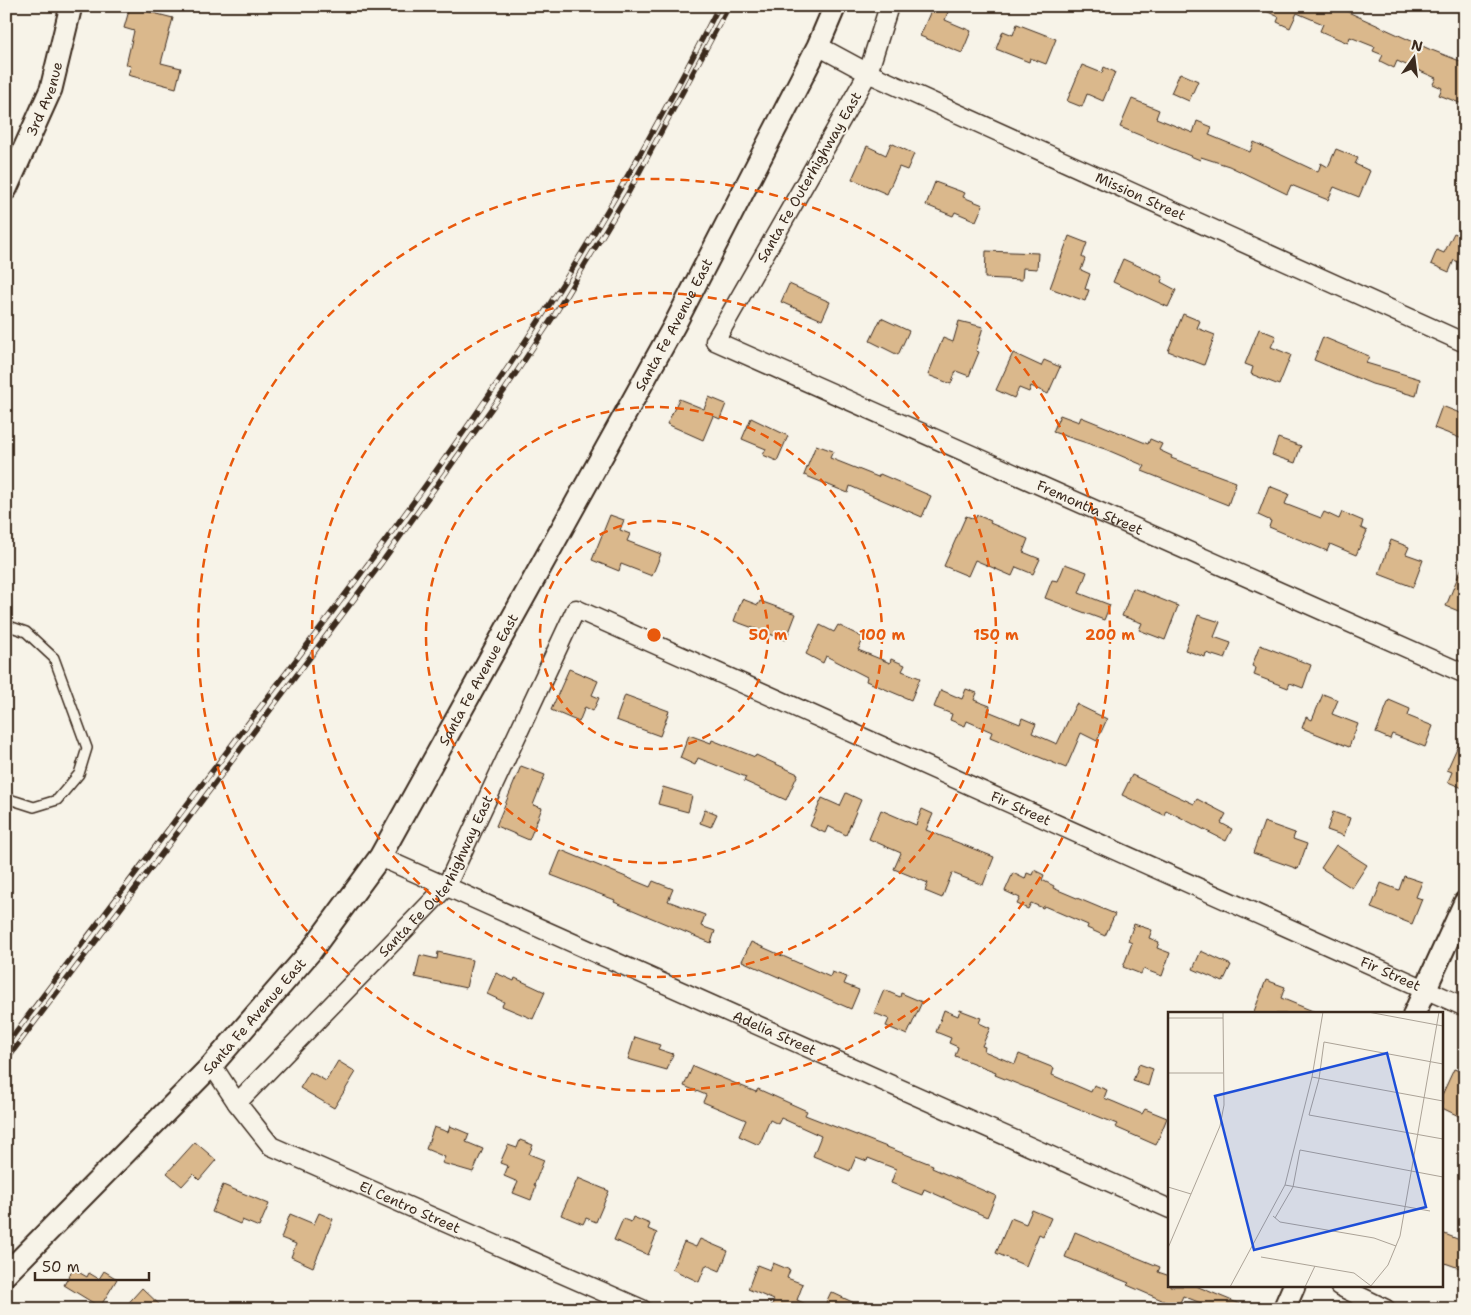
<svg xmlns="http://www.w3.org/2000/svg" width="1471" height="1315" font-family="'Shantell Sans',sans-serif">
  <rect width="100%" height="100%" fill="#f7f3e8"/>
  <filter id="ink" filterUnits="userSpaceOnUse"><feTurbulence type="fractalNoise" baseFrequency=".02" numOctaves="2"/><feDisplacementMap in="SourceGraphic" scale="10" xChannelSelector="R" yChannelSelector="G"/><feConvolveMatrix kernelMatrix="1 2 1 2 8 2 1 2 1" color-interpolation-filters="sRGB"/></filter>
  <g filter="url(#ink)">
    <!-- building -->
    <path fill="#dab88c" stroke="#3b2a1e" d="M933 6 948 12 945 20 971 31 962 53 920 36Z
      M1255 6H1335L1429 49 1465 63V105L1439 95 1442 88 1433 84 1436 78 1397 61 1394 68 1380 61 1383 55 1373 51 1375 47 1350 37 1348 43 1320 31 1323 24 1297 13 1290 28 1277 22 1279 17Z
      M130 7 173 18 161 63 181 68 176 88 128 75 131 66 126 65 134 31 124 28Z
      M1017 24 1056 39 1046 64 1030 58 1029 62 996 49 1003 31 1013 35Z
      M1082 65 1102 73 1104 67 1115 72 1103 101 1087 94 1082 107 1067 101Z
      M1180 73 1198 81 1189 101 1171 93Z
      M1132 99 1159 110 1156 118 1193 133 1197 121 1212 127 1209 135 1250 152 1254 142 1318 172 1321 163 1328 167 1336 149 1358 158 1355 164 1370 171 1359 197 1334 187 1328 200 1291 185 1287 194 1229 166 1201 157 1200 160 1120 127Z
      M891 143 914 154 907 170 899 167 887 194 852 179 867 146 886 155Z
      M935 182 965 193 963 197 983 205 976 221 955 212 953 216 926 205Z
      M1454 233 1465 238V265L1454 260 1449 272 1431 264 1437 250 1444 253Z
      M1069 236 1087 243 1082 257 1085 259 1081 270 1090 274 1085 289 1089 290 1085 301 1050 288Z
      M986 251 1038 253 1037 269 1023 268 1022 280 985 278Z
      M1123 259 1163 277 1161 282 1176 290 1168 307 1113 282Z
      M789 284 830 302 822 320 781 302Z
      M1183 314 1200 321 1197 328 1215 335 1204 365 1168 351Z
      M881 318 909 331 898 355 870 341Z
      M959 321 983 327 976 351 979 352 969 376 956 371 951 384 928 375 943 338 953 342Z
      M1259 329 1276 336 1271 347 1291 355 1279 385 1251 374 1253 367 1245 364Z
      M1323 337 1369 356 1366 363 1420 379 1416 396 1372 384 1314 360Z
      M1013 353 1041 366 1044 360 1060 367 1048 394 1031 386 1029 392 1019 388 1014 398 996 390Z
      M709 397 726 404 720 419 713 416 703 440 667 424 679 399 704 409Z
      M1442 406 1465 415V440L1434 428Z
      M1060 415 1079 422 1081 417 1148 444 1150 439 1162 444 1159 450 1172 456 1171 458 1236 482 1228 505 1142 471 1145 466 1105 449 1053 432Z
      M751 418 788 436 777 461 763 455 766 449 742 439Z
      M1278 438 1301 446 1295 463 1272 455Z
      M816 445 833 451 830 458 878 477 880 474 931 496 922 517 850 486 848 493 804 475Z
      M1269 486 1289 494 1285 504 1321 518 1324 512 1339 519 1342 512 1363 521 1361 528 1367 531 1356 555 1330 544 1327 551 1269 527 1271 521 1258 515Z
      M610 515 624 520 620 530 630 534 627 541 661 554 652 576 621 564 619 571 592 560Z
      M977 515 991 521 990 523 1028 539 1023 552 1040 559 1033 574 1016 567 1012 576 975 560 968 576 944 566 966 516 975 519Z
      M1391 540 1409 547 1406 554 1423 560 1413 587 1379 574Z
      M1464 562 1465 603 1461 612 1446 606Z
      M1065 564 1087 572 1079 593 1110 605 1104 620 1045 598 1052 580 1058 581Z
      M1133 588 1178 606 1165 640 1139 630 1142 623 1122 616Z
      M742 599 758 605 760 601 796 614 786 640 734 621Z
      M1198 615 1220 622 1214 637 1231 643 1225 659 1206 653 1205 657 1185 650Z
      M820 625 834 632 838 625 864 638 858 650 890 663 891 659 905 665 902 671 920 678 911 700 866 681 867 677 826 656 823 663 806 654Z
      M1260 645 1311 665 1303 688 1290 683 1288 688 1254 675 1256 668 1252 666Z
      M569 669 598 681 592 695 599 698 593 711 585 707 579 722 551 710Z
      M966 689 977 693 974 700 990 706 988 711 1020 724 1022 718 1036 724 1032 733 1057 744 1076 704 1107 719 1097 741 1081 733 1066 768 990 737 992 732 967 721 965 726 950 720 952 714 934 707 941 690 962 699Z
      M1323 694 1338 700 1332 714 1358 724 1349 747 1302 728 1306 717 1312 720Z
      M625 695 669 711 660 736 616 720Z
      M1389 700 1410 709 1408 716 1433 726 1425 747 1392 734 1390 739 1376 733Z
      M1465 730V789L1448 782 1452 772 1447 770Z
      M689 735 711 743 712 740 755 757 756 755 798 774 786 800 744 781 746 777 698 758 695 765 680 758Z
      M521 766 545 775 533 805 542 808 529 840 496 826Z
      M1132 775 1194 804 1197 799 1226 814 1221 823 1232 829 1226 841 1166 810 1164 815 1122 795Z
      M663 787 692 796 688 812 658 804Z
      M846 793 861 800 846 835 828 826 825 833 810 826 822 798 840 806Z
      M705 809 717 814 711 827 700 823Z
      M922 809 933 814 926 830 994 857 983 885 952 873 942 898 925 891 928 883 894 869 901 853 869 839 881 810 916 825Z
      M1333 812 1350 818 1344 836 1327 830Z
      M1264 822 1295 833 1293 839 1307 844 1298 869 1253 853Z
      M1336 845 1367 865 1352 888 1321 868Z
      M561 850 650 887 653 881 673 889 668 901 705 915 701 926 715 931 711 943 614 902 615 900 551 875Z
      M1034 870 1044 875 1042 880 1054 886 1053 888 1115 914 1105 936 1087 928 1088 925 1044 906 1043 908 1031 903 1028 909 1017 904 1020 898 1005 891 1013 873 1025 879 1027 873 1032 875Z
      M1404 876 1422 882 1416 897 1422 899 1412 924 1371 908 1381 883 1399 890Z
      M1134 924 1152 930 1149 938 1159 942 1157 948 1170 953 1162 976 1143 969 1141 974 1123 967 1132 943 1128 941Z
      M751 942 830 977 832 972 847 977 844 984 859 990 851 1009 742 961Z
      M1201 951 1231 965 1223 982 1193 969Z
      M438 952 472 960 466 988 415 977 420 955 437 959Z
      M496 973 514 981 515 978 545 992 533 1019 502 1006 504 1002 487 994Z
      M1266 980 1285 987 1281 998 1320 1014H1253Z
      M884 990 900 997 901 993 922 1002 907 1035 886 1026 889 1019 874 1013Z
      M944 1010 958 1016 960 1010 981 1018 979 1023 990 1028 982 1046 985 1047 984 1051 1015 1064 1019 1054 1054 1068 1052 1075 1091 1092 1094 1085 1107 1090 1104 1098 1114 1102 1142 1114 1145 1109 1167 1118 1156 1145 1115 1127 1117 1124 995 1075 996 1072 955 1056 958 1047 949 1043 951 1038 936 1032Z
      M635 1037 660 1045 658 1049 673 1054 667 1070 628 1059Z
      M338 1061 356 1072 334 1108 300 1088 310 1072 326 1081Z
      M1139 1064 1153 1069 1148 1086 1133 1081Z
      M693 1066 756 1092 758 1089 807 1111 805 1115 933 1165 932 1168 996 1196 987 1217 924 1189 922 1195 891 1183 896 1169 868 1158 867 1161 856 1157 850 1171 813 1156 821 1136 781 1118 778 1124 770 1120 759 1145 739 1136 746 1120 703 1102 706 1095 684 1086Z
      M1454 1069 1465 1073V1119L1442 1108V1095Z
      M450 1126 469 1134 466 1142 483 1149 473 1172 442 1163 445 1157 426 1149 434 1127 448 1132Z
      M520 1140 533 1145 529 1154 544 1160 534 1185 536 1186 531 1200 513 1193 518 1182 504 1176 508 1166 500 1163 508 1145 517 1148Z
      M195 1142 216 1160 199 1180 193 1174 182 1186 167 1173Z
      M578 1178 609 1191 596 1222 586 1218 583 1224 561 1215Z
      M223 1185 269 1204 259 1227 242 1220 240 1224 212 1212Z
      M1032 1210 1051 1218 1043 1236 1039 1234 1026 1266 996 1253 1011 1218 1026 1224Z
      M319 1213 333 1219 313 1267 291 1257 296 1244 281 1238 290 1214 314 1224Z
      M633 1217 650 1224 648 1229 657 1233 648 1255 614 1240 623 1219 631 1222Z
      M1075 1232 1160 1267 1158 1272 1170 1276V1286H1196L1252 1309H1216L1183 1296 1178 1307 1127 1285 1129 1283 1065 1257Z
      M1442 1233 1465 1242V1263L1462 1269 1442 1262Z
      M700 1239 728 1251 720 1271 706 1265 699 1282 672 1269 684 1242 696 1247Z
      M773 1263 790 1270 787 1278 803 1284 797 1300 817 1309H770L774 1300 748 1289 757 1265 770 1270Z
      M73 1269 87 1277 89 1273 99 1279 104 1271 117 1279 100 1307 64 1285Z
      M142 1288 164 1309H123Z
      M831 1292 867 1309H823Z"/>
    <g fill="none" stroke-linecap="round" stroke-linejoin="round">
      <defs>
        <path id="service" d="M6 625 26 632 54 658 87 748 79 774 57 800 34 807 6 798"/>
        <g id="minor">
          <path id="s1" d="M889 6 868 73 715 341 1465 674"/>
          <path id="s2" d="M818 46 868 73 1465 343"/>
          <path id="s3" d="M380 857 1170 1209"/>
          <path id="s4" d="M212 1065 237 1103 271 1146 642 1309"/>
          <path id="s5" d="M237 1103 446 887 576 609 1465 1007"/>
          <path d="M1339 1286 1386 1309"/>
        </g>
        <g id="tertiary">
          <path id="s6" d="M6 189 51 89 71 6"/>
          <path d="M1414 1014 1465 902"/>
          <path id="s7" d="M6 1274 212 1065 311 951 380 857 674 326 818 46 835 6"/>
          <path d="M1284 1309 1294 1286"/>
        </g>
      </defs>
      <!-- service casing -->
      <use href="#service" stroke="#3b2a1e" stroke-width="12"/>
      <!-- minor casing -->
      <use href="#minor" stroke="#3b2a1e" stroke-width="21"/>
      <!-- tertiary casing -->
      <use href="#tertiary" stroke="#3b2a1e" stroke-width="25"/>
      <!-- service -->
      <use href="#service" stroke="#f7f3e8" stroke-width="9"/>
      <!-- minor -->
      <use href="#minor" stroke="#f7f3e8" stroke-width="18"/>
      <!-- tertiary -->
      <use href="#tertiary" stroke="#f7f3e8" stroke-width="21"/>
      <defs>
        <path id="rail" d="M6 1045C97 925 187 805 277 685 378 552 478 418 567 277 622 189 672 99 719 6
          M6 1060 382 562 504 391 555 314 627 195 729 6"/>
      </defs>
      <!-- rail casing -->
      <use href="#rail" stroke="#3b2a1e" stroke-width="5.5"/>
      <!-- rail -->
      <use href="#rail" stroke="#f7f3e8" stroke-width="4" stroke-dasharray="11" stroke-linecap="butt"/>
    </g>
  </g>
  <!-- distance rings -->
  <g fill="none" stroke="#e8590c" stroke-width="2.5" stroke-dasharray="9 6">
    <circle cx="654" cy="635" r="114"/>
    <circle cx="654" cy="635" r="228"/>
    <circle cx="654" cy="635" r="342"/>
    <circle cx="654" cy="635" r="456"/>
  </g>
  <g text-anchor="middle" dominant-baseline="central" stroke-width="4" stroke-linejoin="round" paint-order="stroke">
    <!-- street labels -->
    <g font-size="14" fill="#3b2a1e" stroke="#f7f3e8">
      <text stroke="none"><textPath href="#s6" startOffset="98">3rd Avenue</textPath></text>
      <text transform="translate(809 177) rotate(-60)">Santa Fe Outerhighway East</text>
      <text stroke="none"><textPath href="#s2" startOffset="356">Mission Street</textPath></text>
      <text stroke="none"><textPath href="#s7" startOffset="1169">Santa Fe Avenue East</textPath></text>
      <text stroke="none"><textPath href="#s1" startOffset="789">Fremontia Street</textPath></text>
      <text stroke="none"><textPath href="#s7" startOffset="764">Santa Fe Avenue East</textPath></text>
      <text stroke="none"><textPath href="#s5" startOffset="1095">Fir Street</textPath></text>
      <text stroke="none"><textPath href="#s5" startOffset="304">Santa Fe Outerhighway East</textPath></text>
      <text stroke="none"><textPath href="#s5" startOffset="1500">Fir Street</textPath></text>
      <text stroke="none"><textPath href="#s7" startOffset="358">Santa Fe Avenue East</textPath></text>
      <text stroke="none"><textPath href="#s3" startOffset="432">Adelia Street</textPath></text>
      <text stroke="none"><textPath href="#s4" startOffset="252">El Centro Street</textPath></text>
    </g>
  </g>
  <!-- overview -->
  <g transform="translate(1168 1012)">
    <rect width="275" height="275" fill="#f7f3e8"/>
    <path fill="none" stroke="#aca397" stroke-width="1" d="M200 0 275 14M0 6H55M275 52 156 30 151 67 141 103 275 127M0 61H55M144 65 275 89M117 173 262 199M0 175 23 182M105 204 112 210 206 226 228 234M107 206 125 175 132 138 275 165M0 236 52 114 56 93 55 0M93 245 186 261 203 274M62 275 117 173 144 65 155 0M137 275 147 254M202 275 220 253 232 224 271 0"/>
    <path fill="#1d4ed8" fill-opacity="0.15" stroke="#1d4ed8" stroke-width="2.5" d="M219 41 258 195 86 238 47 84Z"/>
    <rect width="275" height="275" fill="none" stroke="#3b2a1e" stroke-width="2.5"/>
  </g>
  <circle cx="654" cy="635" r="8" fill="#e8590c" stroke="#f7f3e8" stroke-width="2.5"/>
  <g font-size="15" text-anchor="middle" font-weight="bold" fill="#e8590c" stroke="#f7f3e8" stroke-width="4" stroke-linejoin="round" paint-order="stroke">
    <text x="768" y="640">50 m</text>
    <text x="882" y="640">100 m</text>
    <text x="996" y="640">150 m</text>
    <text x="1110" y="640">200 m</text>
  </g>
  <!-- margin -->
  <rect width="1471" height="1315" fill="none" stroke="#f7f3e8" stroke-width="25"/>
  <rect x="12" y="12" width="1446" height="1290" fill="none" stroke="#3b2a1e" stroke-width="2" filter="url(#ink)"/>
  <!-- north arrow -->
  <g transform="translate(1414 58) rotate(14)" stroke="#f7f3e8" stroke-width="4" paint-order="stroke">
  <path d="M0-4L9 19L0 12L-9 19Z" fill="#3b2a1e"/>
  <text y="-8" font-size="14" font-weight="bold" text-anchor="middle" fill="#3b2a1e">N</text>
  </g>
  <!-- scale -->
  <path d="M35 1272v8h114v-8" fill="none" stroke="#3b2a1e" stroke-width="2.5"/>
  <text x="42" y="1272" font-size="15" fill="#3b2a1e" stroke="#f7f3e8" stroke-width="4" paint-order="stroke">50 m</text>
</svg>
